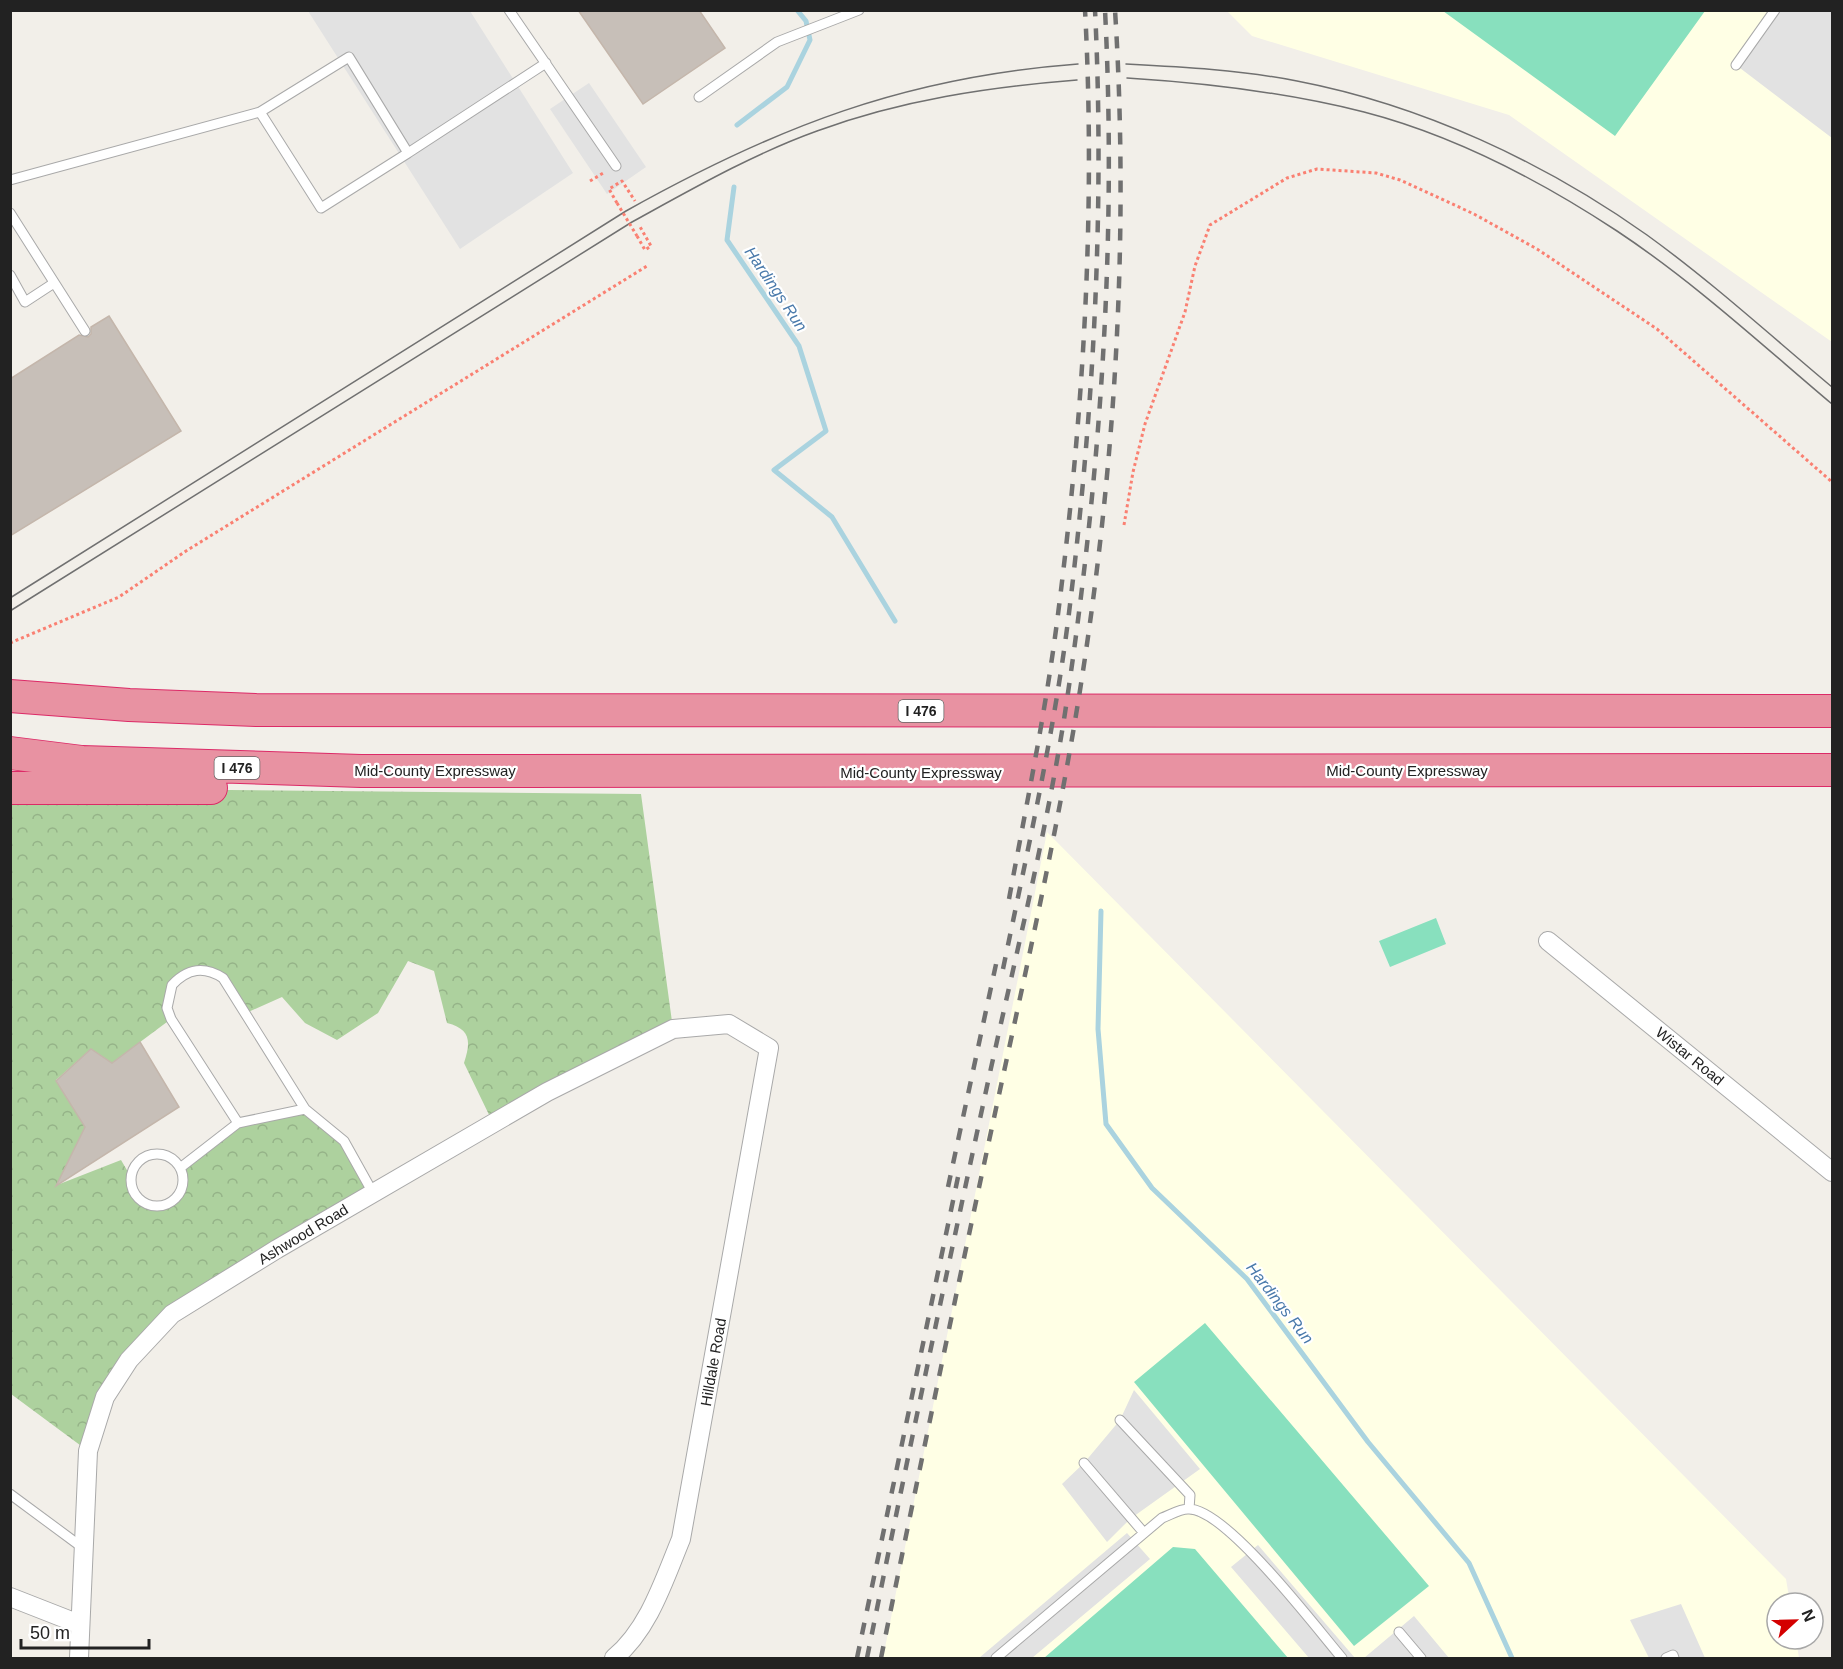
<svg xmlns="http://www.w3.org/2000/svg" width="1843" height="1669" font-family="Arial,sans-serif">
  <defs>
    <pattern id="forest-crowns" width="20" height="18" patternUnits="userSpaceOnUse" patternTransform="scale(1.5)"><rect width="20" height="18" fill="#add19e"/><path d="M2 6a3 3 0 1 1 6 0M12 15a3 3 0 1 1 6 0" fill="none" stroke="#95b388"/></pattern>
  </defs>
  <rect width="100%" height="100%" fill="#f2efe9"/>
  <!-- education -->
  <path fill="#ffffe5" d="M1227 11H1832V342L1509 115 1252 36Z
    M1047 832 1786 1579 1790 1603H1777V1639H1796L1799 1658H883Z"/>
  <!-- forest -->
  <path fill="url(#forest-crowns)" d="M11 788 641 794 673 1029 493 1123 464 1063C471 1042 471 1029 447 1023L434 971 408 961 378 1013 337 1040 305 1023 282 997 246 1013 231 987 202 969 172 985 171 1019 112 1063 91 1049 56 1080 85 1127 57 1185 121 1160 131 1177 135 1193 140 1200 154 1206 170 1203 181 1191 183 1184 180 1168 238 1123 305 1109 344 1141 373 1193 172 1314 129 1360 88 1451 11 1394Z"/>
  <!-- pitch -->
  <path fill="#88e0be" d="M1443 11H1705L1615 136Z
    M1436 918 1446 944 1390 967 1379 941Z
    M1205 1323 1429 1586 1354 1646 1134 1382Z
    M1173 1547 1195 1549 1288 1658H1044Z"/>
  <!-- parking -->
  <path fill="#e2e2e2" d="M308 11H470L573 173 460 249Z
    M1773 11H1832V138L1736 65Z
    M589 83 646 167 607 194 550 109Z
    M1134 1390 1200 1469 1130 1519 1107 1542 1062 1484 1084 1463 1120 1420Z
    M1127 1533 1150 1559 1032 1658H979Z
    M1258 1545 1355 1658H1309L1231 1567Z
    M1681 1604 1705 1658H1649L1630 1620Z
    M1414 1616 1449 1658H1364Z"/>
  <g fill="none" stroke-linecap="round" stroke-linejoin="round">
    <!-- stream -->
    <path stroke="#aad3df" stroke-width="5" d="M737 125 787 87 810 40 806 21 797 10
      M734 187 727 240 799 346 826 431 774 470 832 517 895 621
      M1101 911 1098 1029 1106 1124 1152 1188 1247 1279 1368 1442 1469 1563 1512 1658"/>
  </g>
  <!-- building -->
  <path fill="#c7bfb8" stroke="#c4b6ab" stroke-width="1.5" d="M578 10H699L725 48 643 104Z
    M109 316 181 431 10 536V379L79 335 88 337 91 334V327Z
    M140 1042 179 1107 56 1186 85 1127 56 1081 91 1049 112 1063Z"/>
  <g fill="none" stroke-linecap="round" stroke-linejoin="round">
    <defs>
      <path id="lane" d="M509 10 616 166
        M1736 65 1775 10
        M699 97 777 42 859 10
        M408 153 546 63
        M10 180 260 112 349 57 408 153 321 208 260 112
        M10 213 85 331
        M10 275 25 302 54 283
        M238 1123 171 1019 167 1008 172 985C188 968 204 966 223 978L305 1109
        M131 1180a26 26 0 1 1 52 0a26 26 0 1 1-52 0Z
        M180 1168 238 1123 305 1109 344 1141 373 1193
        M1120 1420 1190 1495 1189 1509
        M1084 1463 1144 1533
        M10 1494 83 1548
        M1399 1632 1421 1658
        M996 1658 1162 1518C1170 1515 1180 1509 1188 1509 1225 1507 1317 1629 1342 1658
        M1666 1658 1673 1655 1674 1658"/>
      <path id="street" d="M1548 941 1832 1172
        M10 1597 79 1624
        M79 1658 88 1451 105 1397 129 1360 172 1314 277 1249 547 1092 673 1029 729 1024 769 1048 681 1539C664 1580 649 1629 614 1658"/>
      <path id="highway" d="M10 696 129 705 256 710 1832 711
        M10 753 82 762 361 771 1832 770
        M10 788H211"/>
    </defs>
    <!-- lane casing -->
    <use href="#lane" stroke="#a9a9a9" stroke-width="11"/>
    <!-- street casing -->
    <use href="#street" stroke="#a9a9a9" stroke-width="20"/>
    <!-- highway casing -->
    <use href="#highway" stroke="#dc2a67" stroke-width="34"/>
    <!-- path -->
    <path stroke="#fa8072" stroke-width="3" stroke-dasharray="3 3" stroke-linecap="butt" d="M590 181 605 172
      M617 203 609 189 622 181 635 201
      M637 236 645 250 651 246 639 225
      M1124 525 1133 472 1145 424 1185 312 1195 266 1210 225 1287 178 1317 169 1376 173 1400 180 1474 214 1537 249 1657 329 1832 482
      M10 643 119 597 186 551 647 266"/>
    <!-- lane -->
    <use href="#lane" stroke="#fff" stroke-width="9"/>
    <!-- street -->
    <use href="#street" stroke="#fff" stroke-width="18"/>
    <!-- highway -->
    <use href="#highway" stroke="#e892a2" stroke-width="32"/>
    <!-- tram -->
    <path stroke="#707070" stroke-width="1.5" d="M1126 64C1184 67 1240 70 1297 81 1422 105 1544 162 1647 235 1712 282 1771 336 1832 387
      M1127 78C1207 83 1285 92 1364 112 1453 135 1541 181 1617 231 1694 282 1762 345 1832 404
      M10 598 626 211C776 127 905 77 1078 64
      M10 611 632 222C692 189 753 154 817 131 901 100 989 87 1077 80"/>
    <!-- rail -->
    <path stroke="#707070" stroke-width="4.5" stroke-dasharray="12 12" stroke-linecap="butt" d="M1009 899C1026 807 1045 715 1057 622 1083 420 1096 214 1085 10
      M1003 969C1027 853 1053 738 1068 621 1093 419 1105 214 1095 10
      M948 1187 998 955
      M857 1658 958 1177
      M867 1658C905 1469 945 1280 986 1091 1013 966 1045 840 1065 713 1100 481 1117 245 1105 10
      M881 1658C916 1486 952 1313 989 1141 1019 1001 1051 862 1075 721 1114 488 1130 246 1115 10"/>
    <!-- path-bridge -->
    <path stroke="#fa8072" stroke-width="3" stroke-dasharray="3 3" stroke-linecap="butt" d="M617 203 637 236"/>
  </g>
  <g text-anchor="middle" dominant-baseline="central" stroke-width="4.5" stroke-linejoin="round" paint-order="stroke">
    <!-- shield labels -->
    <g fill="#fff" stroke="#646464" stroke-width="1.5">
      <rect x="898.5" y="700" width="45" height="22" rx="4.5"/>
      <rect x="214.5" y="757" width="45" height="22" rx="4.5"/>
    </g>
    <g font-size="14" font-weight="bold" fill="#222">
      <text x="921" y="711">I 476</text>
      <text x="237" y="768">I 476</text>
    </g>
    <!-- street labels -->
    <g font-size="15" fill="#222" stroke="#fff">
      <text x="435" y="770">Mid-County Expressway</text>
      <text x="1407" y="770">Mid-County Expressway</text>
      <text x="921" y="772">Mid-County Expressway</text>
      <text transform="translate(1690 1056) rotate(39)">Wistar Road</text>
      <text transform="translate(303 1234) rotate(-31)">Ashwood Road</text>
      <text transform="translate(713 1362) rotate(-80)">Hilldale Road</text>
    </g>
    <!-- water labels -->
    <g font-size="16" font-style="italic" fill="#4a7aab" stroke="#fff">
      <text transform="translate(776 289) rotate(56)">Hardings Run</text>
      <text transform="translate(1280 1303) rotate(52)">Hardings Run</text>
    </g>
  </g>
  <!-- border -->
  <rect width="1843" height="1669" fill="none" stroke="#222222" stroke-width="24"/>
  <!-- north arrow -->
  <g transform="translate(1795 1621) rotate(68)"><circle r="28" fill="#ffffff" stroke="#a7a7a7" stroke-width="1.5"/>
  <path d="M0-4.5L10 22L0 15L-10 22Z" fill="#d40000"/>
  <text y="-9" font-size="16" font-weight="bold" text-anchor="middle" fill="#222222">N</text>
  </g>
  <!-- scale -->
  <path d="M21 1639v9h128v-9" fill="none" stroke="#222222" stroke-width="3"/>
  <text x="30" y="1639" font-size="18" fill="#222222" stroke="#ffffff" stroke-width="4.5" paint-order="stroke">50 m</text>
</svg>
